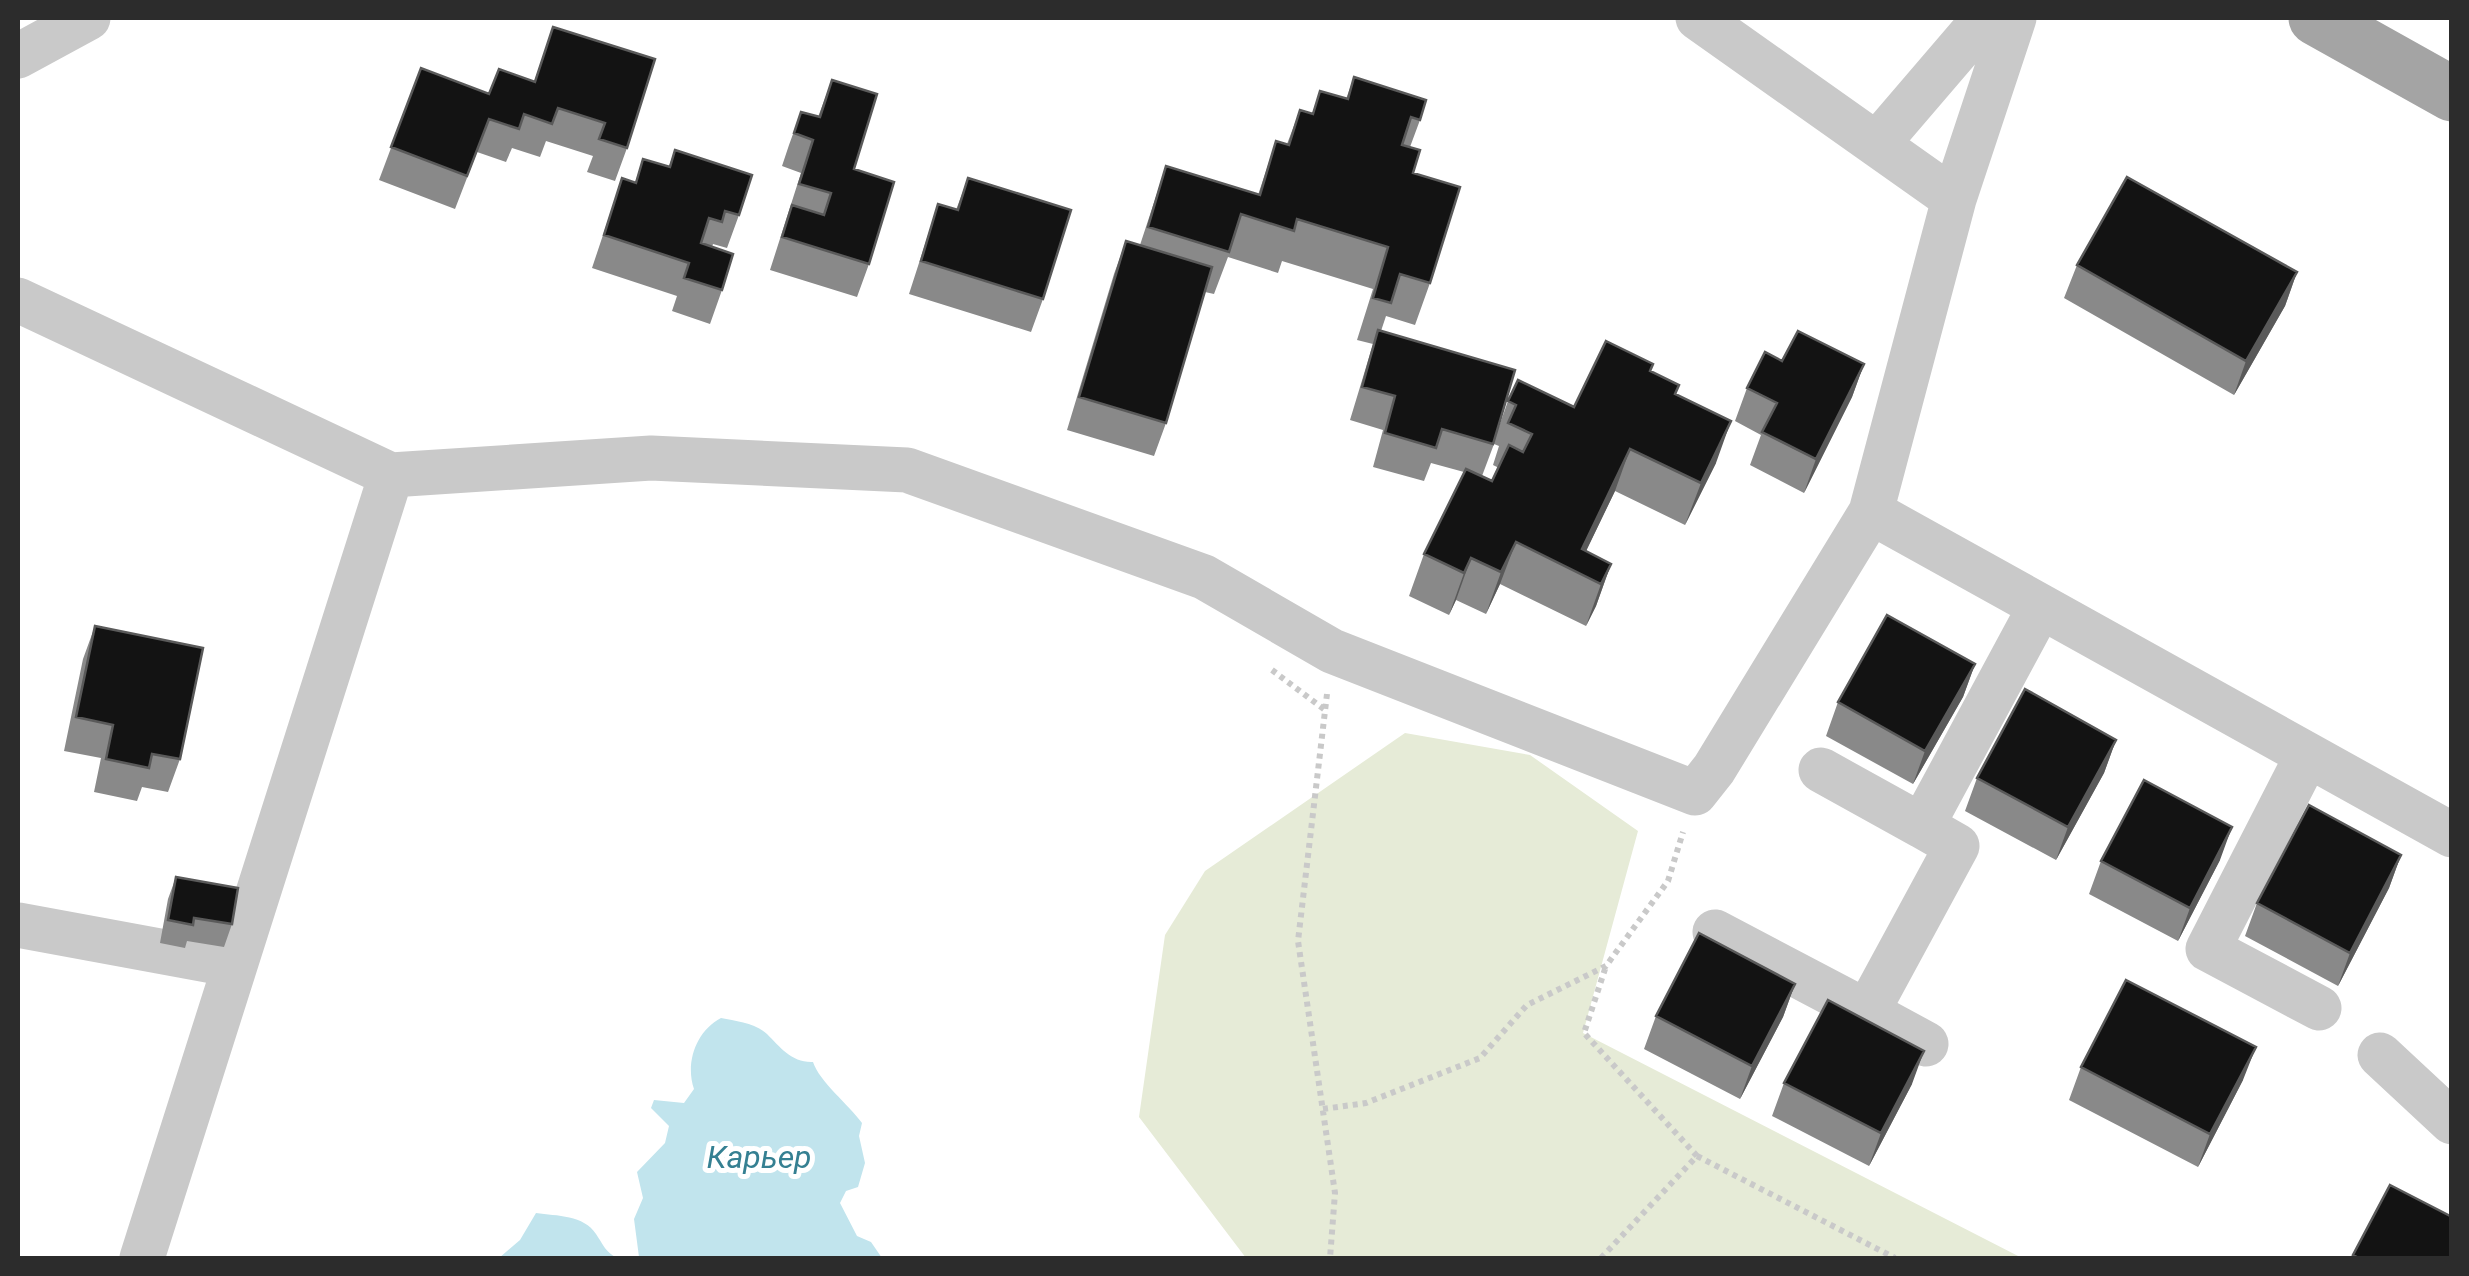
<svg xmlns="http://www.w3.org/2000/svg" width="2469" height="1276" font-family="Roboto,sans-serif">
  <rect width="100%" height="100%" fill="#fff"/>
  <!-- green -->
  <path fill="#e6ebd7" d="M1405 733 1530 755 1638 831 1583 1033 2022 1258H1246L1139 1117 1165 935 1205 871Z"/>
  <!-- water -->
  <path fill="#c1e4ed" d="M721 1018C736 1021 755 1023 767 1034 780 1047 792 1063 813 1062 819 1081 849 1105 862 1123L859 1136 865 1163 858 1187 846 1191 840 1203 857 1236 871 1242 882 1258H636L639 1257 634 1219 643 1198 637 1172 665 1143 669 1126 651 1108 654 1100 684 1103 694 1089C685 1063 696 1031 721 1018Z
    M536 1213C557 1216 584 1215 596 1234 604 1246 605 1251 617 1258H499L520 1240Z"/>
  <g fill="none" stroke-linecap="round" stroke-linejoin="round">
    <!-- path -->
    <path stroke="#c9c9c9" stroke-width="6" stroke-dasharray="5 5" stroke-linecap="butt" d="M1272 670 1325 710
      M1327 694 1298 941 1335 1193 1330 1258
      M1323 1109 1366 1103 1480 1058 1527 1005 1606 966 1668 881 1683 832
      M1697 1156 1895 1258
      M1601 1258 1697 1156 1584 1033 1606 966"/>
    <!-- minor -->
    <path stroke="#c9c9c9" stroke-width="45" d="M1698 18 1954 199
      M2014 18 1954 199 1871 512 2452 835
      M18 56 88 18
      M1877 144 1985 18
      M18 300 391 475 651 458 907 470 1204 577 1332 651 1695 793 1714 769 1871 512
      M2307 756 2208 949 2319 1008
      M1821 770 1922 826
      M18 925 235 965
      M1715 932 1867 1012 1957 846 1922 826 2039 609
      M1867 1012 1926 1044
      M2380 1055 2452 1122
      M142 1258 391 475"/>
    <!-- major -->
    <path stroke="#a4a4a4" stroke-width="55" d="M2316 18 2452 94"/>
  </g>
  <!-- wall -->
  <path fill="#898989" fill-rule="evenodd" d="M553 27 627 148 615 181 587 172 593 156 546 141 540 157 512 148 506 162 477 152 455 209 379 180 421 68 489 94 534 82Z
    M1354 77 1420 120 1410 147 1430 283 1415 325 1386 316 1381 331 1496 435 1508 401 1574 407 1650 371 1679 385 1676 395 1716 463 1685 525 1615 491 1586 551 1611 564 1596 606 1586 626 1500 584 1486 614 1456 600 1449 615 1409 596 1424 554 1464 472 1431 463 1424 481 1373 467 1383 430 1350 420 1373 344 1357 340 1373 289 1282 261 1278 273 1228 257 1214 294 1205 292 1166 423 1154 456 1067 430 1114 274 1126 241 1140 245 1166 166 1258 195 1276 141 1287 144 1300 110 1312 114 1320 91 1346 99ZM1494 444 1499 446 1493 465 1499 468 1492 481 1482 476Z
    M832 80 854 169 869 264 857 297 770 270 801 173 782 166 789 145 801 112 818 117Z
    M675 150 739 215 727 248 713 244 712 247 722 290 710 324 672 311 677 296 592 268 622 178 635 183 643 159 669 166Z
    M968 178 1043 299 1031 332 909 294 938 204 956 210Z
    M2077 265 2297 272 2285 306 2234 395 2064 298Z
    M1782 361 1864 364 1852 397 1804 493 1750 465 1761 435 1735 421 1747 388Z
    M95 626 180 759 168 792 142 787 137 801 94 792 101 758 64 751 83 659Z
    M1975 664 1963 697 1913 784 1826 736 1838 702Z
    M2116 740 2104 773 2056 860 1965 811 1977 778Z
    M2401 855 2389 888 2338 986 2245 936 2257 903Z
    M2220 860 2178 941 2089 894 2101 861Z
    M176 877 232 924 224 947 187 941 185 948 160 943 168 899Z
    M1795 984 1783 1017 1740 1099 1644 1049 1656 1016Z
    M2081 1067 2243 1080 2198 1167 2069 1100Z
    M1784 1083 1912 1084 1869 1166 1772 1116Z"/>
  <!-- shaded-wall -->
  <path fill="#5a5a5a" d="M2297 272 2285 306 2234 395 2246 361Z
    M1864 364 1852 397 1804 493 1816 459Z
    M1731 421 1716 463 1685 525 1701 483Z
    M1630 449 1615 491 1576 572 1582 549Z
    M1516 542 1500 584 1486 614 1501 572Z
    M1471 558 1456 600 1449 615 1464 573Z
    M1611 564 1596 606 1586 626 1601 584Z
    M1975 664 1963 697 1913 784 1925 751Z
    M2116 740 2104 773 2056 860 2068 827Z
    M2232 827 2220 860 2178 941 2190 908Z
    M2401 855 2389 888 2338 986 2350 953Z
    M1795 984 1783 1017 1740 1099 1752 1066Z
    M2256 1047 2243 1080 2198 1167 2210 1134Z
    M1924 1051 1912 1084 1869 1166 1881 1133Z"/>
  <!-- building -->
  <path fill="#131313" stroke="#5a5a5a" stroke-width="2.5" d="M553 27 655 59 627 148 599 139 605 123 558 108 552 124 524 114 519 129 489 119 467 176 391 147 421 68 489 94 499 69 535 82Z
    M1354 77 1426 100 1420 120 1411 117 1402 145 1420 150 1413 173 1460 187 1430 283 1400 274 1391 303 1373 298 1388 247 1297 219 1294 231 1241 214 1229 252 1148 227 1166 166 1260 195 1276 141 1289 145 1300 110 1313 114 1320 91 1348 99Z
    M832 80 877 94 854 169 894 182 869 264 782 237 792 205 824 215 831 193 799 184 813 140 794 133 801 112 820 117Z
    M675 150 752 175 739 215 725 211 722 222 709 218 701 243 733 254 722 290 684 278 689 263 604 235 622 178 636 183 643 159 670 167Z
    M2127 177 2297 272 2246 361 2077 265Z
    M968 178 1071 210 1043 299 921 261 938 204 958 210Z
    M1126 241 1212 267 1166 423 1079 397Z
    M1378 330 1515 370 1493 444 1442 429 1436 448 1385 433 1395 396 1362 387Z
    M1798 331 1864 364 1816 459 1762 432 1777 403 1747 388 1765 352 1782 361Z
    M1606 341 1653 364 1650 371 1679 385 1675 394 1731 421 1701 483 1630 449 1582 549 1611 564 1601 584 1516 542 1501 572 1471 558 1464 573 1424 554 1466 469 1492 481 1509 445 1523 452 1532 434 1508 423 1516 405 1508 401 1518 380 1574 407Z
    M1887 615 1975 664 1925 751 1838 702Z
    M95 626 203 648 180 759 152 754 149 768 106 759 113 725 76 717Z
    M2025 689 2116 740 2068 827 1977 778Z
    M2144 780 2232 827 2190 908 2101 861Z
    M2309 805 2401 855 2350 953 2257 903Z
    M176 877 238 888 232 924 194 918 193 925 168 920Z
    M1699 933 1795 984 1752 1066 1656 1016Z
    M2126 980 2256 1047 2210 1134 2081 1067Z
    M1828 1000 1924 1051 1881 1133 1784 1083Z
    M2390 1185 2452 1217V1258H2359L2353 1255Z"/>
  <g text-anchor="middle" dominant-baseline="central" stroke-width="10" stroke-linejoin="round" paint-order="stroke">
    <!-- water labels -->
    <g font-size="32" font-style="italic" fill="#358092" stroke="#fff">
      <text x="759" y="1157">Карьер</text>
    </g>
  </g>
  <!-- border -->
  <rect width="2469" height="1276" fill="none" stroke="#2c2c2c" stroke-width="40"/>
</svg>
